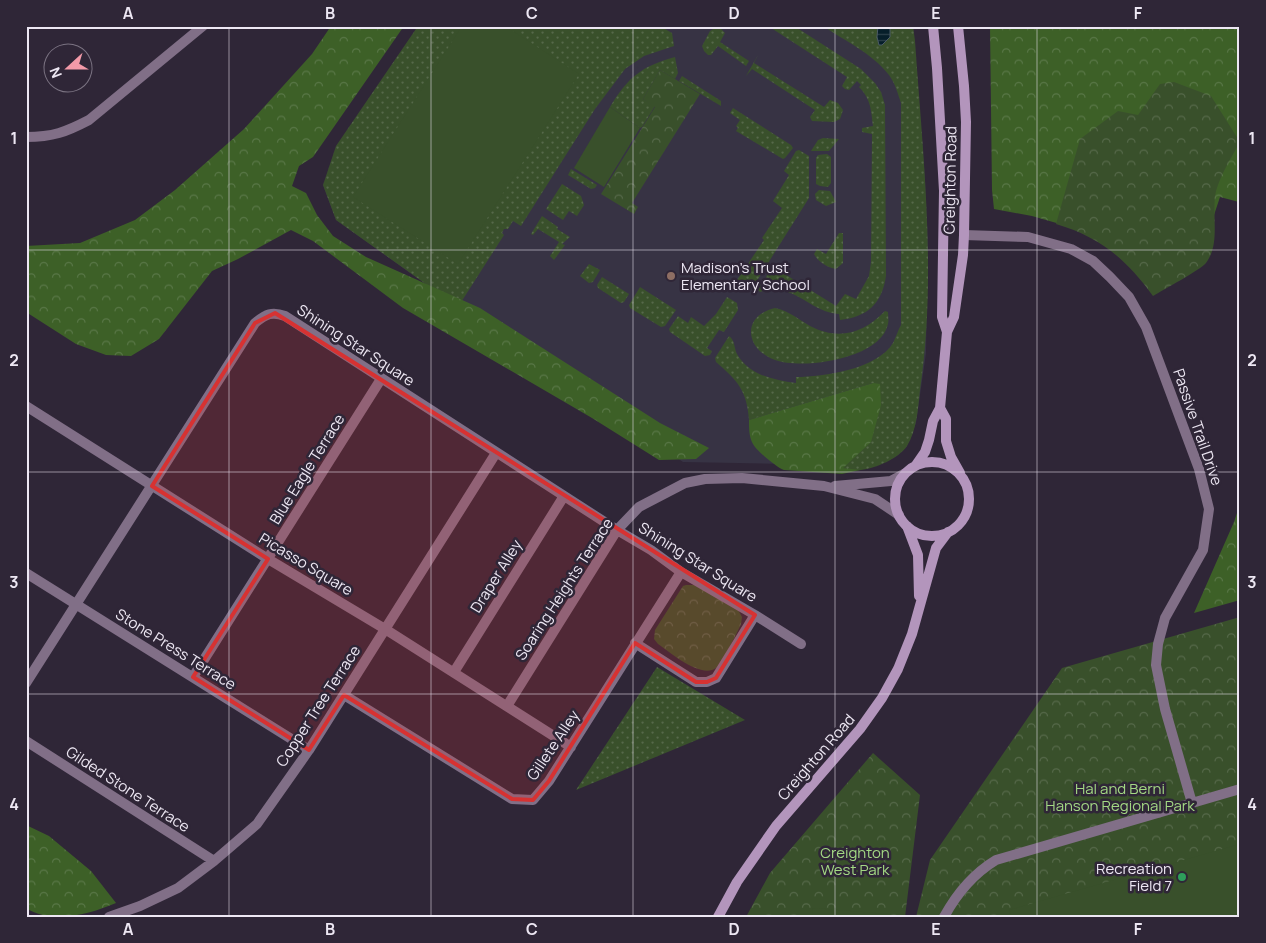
<svg xmlns="http://www.w3.org/2000/svg" width="1266" height="943" font-family="Manrope,sans-serif">
  <defs>
    <pattern id="grass-dots" width="8" height="8" patternUnits="userSpaceOnUse" patternTransform="scale(1.25)"><rect width="8" height="8" fill="#39502b"/><path d="M2 2h.1M6 6h.1" fill="none" stroke="#56694a" stroke-width="1.8" stroke-linecap="round"/></pattern>
    <pattern id="forest-crowns" width="20" height="18" patternUnits="userSpaceOnUse" patternTransform="scale(1.25)"><rect width="20" height="18" fill="#3d6027"/><path d="M2 6a3 3 0 1 1 6 0M12 15a3 3 0 1 1 6 0" fill="none" stroke="#597747"/></pattern>
    <pattern id="park-crowns" width="20" height="18" patternUnits="userSpaceOnUse" patternTransform="scale(1.25)"><rect width="20" height="18" fill="#39502b"/><path d="M2 6a3 3 0 1 1 6 0M12 15a3 3 0 1 1 6 0" fill="none" stroke="#56694a"/></pattern>
    <pattern id="water-rules" width="6" height="5" patternUnits="userSpaceOnUse" patternTransform="scale(1.25)"><rect width="6" height="5" fill="#061e2a"/><path d="M0 2.5h6" fill="none" stroke="#2b3f49"/></pattern>
  </defs>
  <rect width="100%" height="100%" fill="#2f2637"/>
  <!-- education -->
  <path fill="#373344" d="M419 26H913L925 179 928 246 926 353 916 423 907 446 898 455 886 462 838 465 683 462 458 307 336 220 323 185Z"/>
  <!-- grass -->
  <path fill="url(#grass-dots)" d="M418 26H667L665 29 672 33 674 46 644 56 625 69 595 109 521 226 513 221 508 229H504L502 233 504 235 458 307 336 220 323 185 336 146Z
    M768 26H794L861 69 875 83 881 92 885 105 886 276C882 304 867 317 840 320L839 314C809 312 794 281 760 292L758 290 771 269 775 268 836 306 845 294 856 299 869 276 871 262 872 134 862 132V128L873 126C871 110 871 99 859 87L861 85 857 81 849 90 845 89 842 86 847 77Z
    M823 26H913L915 41C923 157 937 275 920 390 918 408 917 430 907 446 898 459 876 468 861 470 855 471 848 469 842 468L873 383 749 420C747 391 738 381 716 362L715 358 729 336C735 340 734 348 737 354 749 375 773 380 796 383V377C824 377 877 369 893 343 896 337 898 330 901 325V103C898 94 895 83 889 75 872 53 845 41 823 26Z
    M713 29H721L725 33 720 42 749 61 746 66 718 46 711 55H708L704 51 702 46 710 31Z
    M758 55 754 63 824 107 830 100 838 103 843 110 840 119 834 122 812 121 810 117 815 110 752 69 746 76Z
    M675 57 678 73 675 79 660 70 643 99 655 106 642 127 640 128 610 107C628 77 642 66 675 57Z
    M682 76 721 101V106L679 81Z
    M733 108 791 145 793 148 785 158 783 159 736 131 738 128 736 126 740 120 730 113Z
    M823 138 839 139 829 151H811L818 140Z
    M799 150 809 156V198L753 287 751 285 749 288 737 280 764 240 762 238 782 208 773 201 789 175 784 171 796 151Z
    M827 154 831 157V183L828 187 820 186 816 184V158L818 155Z
    M571 169 597 185 595 188 591 189 568 175Z
    M562 184 581 196 584 205 577 216 569 211 563 220 546 209Z
    M819 190 830 191 836 202 826 206 816 200 815 194Z
    M542 216 558 227 557 229 570 237 562 244 565 245 554 260 550 256 559 242 538 229 533 235 531 234Z
    M839 233H843V263L836 269C828 268 817 261 814 254L817 249 826 254Z
    M589 264 600 270 593 282 589 283 580 276Z
    M602 277 629 294 624 302 621 303 598 288 597 285Z
    M640 287 676 310 665 326 661 327 630 308 629 305Z
    M727 297 737 303 738 310 724 332 719 330 707 348 712 351 710 355 705 356 670 332 669 329 678 316 688 323 691 317 704 326 716 314Z
    M775 308C789 311 798 319 810 326 839 341 864 333 885 311L888 312C888 316 889 320 888 324 881 359 803 370 775 360 745 349 741 316 775 308Z
    M657 667 745 720 576 790Z"/>
  <!-- forest -->
  <path fill="url(#forest-crowns)" d="M331 26H404L313 157 299 166 292 186 306 193 317 215 333 236 366 257 480 308 660 423 709 448 696 459 659 460 592 418 403 308 313 241 291 230 238 259 212 271 159 339 131 356 106 355 76 344 26 312V246L80 243 135 220 175 190 244 129 312 54Z
    M990 26H1240V205L1239 202 1220 197 1212 221 1126 255 1081 230 1032 216 994 209 992 190Z
    M873 383 880 384 881 405 871 442 843 468 860 470 842 474 784 470C777 468 756 450 753 444 749 437 749 428 749 420Z
    M1240 504V600L1194 613 1234 522Z
    M26 825 49 836 91 871 116 903C90 914 52 925 26 908Z"/>
  <!-- park -->
  <path fill="url(#park-crowns)" d="M660 70 700 94 632 203 638 207 634 214 601 194 655 107 643 99Z
    M1174 82 1211 96 1240 142C1231 158 1221 174 1216 191 1211 214 1221 243 1206 263 1200 270 1163 290 1153 296 1126 259 1100 237 1056 224L1080 139 1118 111 1138 115 1160 84Z
    M686 585H694L737 608 742 617 741 624C737 633 722 664 716 668 701 679 671 653 658 644L654 639 655 630 683 586Z
    M1240 617V917H916L930 860 1062 668Z
    M873 753 920 795 905 917H746L770 873Z"/>
  <!-- garden -->
  <path fill="#39502b" d="M462 26H505L579 74 458 264 353 197Z
    M610 107 640 128 604 187 574 168Z
    M1240 844V917H1011L1009 910Z
    M813 908 888 914V917H812Z"/>
  <!-- water -->
  <path fill="url(#water-rules)" stroke="#4b5a66" d="M878 26H890V37L882 45H879L877 37Z"/>
  <g fill="none" stroke-linecap="round" stroke-linejoin="round">
    <!-- street -->
    <path stroke="#816f87" stroke-width="10" d="M26 137C53 137 66 132 89 120L203 26
      M964 235 1028 237 1071 249 1093 261 1110 277 1129 297 1146 327 1199 469 1209 509 1203 550 1165 618 1158 644 1156 665 1165 709 1192 803
      M26 406 268 559 385 629 571 747
      M835 486 891 481 904 474
      M26 573 309 750
      M635 643 696 682H707L716 678 755 615
      M454 672 564 496
      M193 677 381 379
      M26 683 255 323C266 314 272 311 285 316L617 530 651 550 681 572 755 615 801 644
      M344 695 512 799 533 800 549 781 681 572
      M507 706 617 530 639 507 685 483 705 479 742 478 824 486 875 499 899 515
      M26 741 214 861
      M109 917 140 906 178 888 214 861 257 824 309 750 496 453
      M944 917C957 893 973 874 996 860L1240 789"/>
    <!-- secondary -->
    <path stroke="#b395bc" stroke-width="10" d="M947 332 954 317 963 255 964 235 966 122 964 86 958 26
      M940 408 946 419V441L951 457 960 473
      M895 499a37 37 0 1 1 74 0a37 37 0 1 1-74 0Z
      M916 465 925 452 929 440 933 421 940 408 947 332 942 317 944 191 937 68 933 26
      M907 526 918 555 919 596
      M718 917 737 882 776 826 860 729 882 698 898 669 912 634 936 548 948 532"/>
  </g>
  <!-- marked area -->
  <path fill="#d73232" fill-opacity="0.2" stroke="#d73232" stroke-width="4" stroke-linejoin="round" d="M275 313 755 615 716 678 707 682H696L635 643 549 781 533 800 512 799 344 695 309 750 193 677 268 559 152 486 255 323Z"/>
  <!-- grid -->
  <path fill="none" stroke="#ede7f3" stroke-width="1" stroke-opacity="0.55" d="M229 26V917M431 26V917M633 26V917M835 26V917M1037 26V917M26 250H1240M26 472H1240M26 694H1240"/>
  <!-- markers -->
  <circle fill="#8d6e63" stroke="#2f2637" stroke-width="2" cx="671" cy="276" r="5"/>
  <circle fill="#2e9e5b" stroke="#2f2637" stroke-width="2" cx="1182" cy="877" r="5"/>
  <g text-anchor="middle" dominant-baseline="central" stroke-width="5" stroke-linejoin="round" paint-order="stroke">
    <!-- street labels -->
    <g font-size="15" fill="#ede7f3" stroke="#2f2637">
      <text transform="translate(950 180) rotate(-89)">Creighton Road</text>
      <text transform="translate(356 345) rotate(33)">Shining Star Square</text>
      <text transform="translate(1198 427) rotate(71)">Passive Trail Drive</text>
      <text transform="translate(307 469) rotate(-58)">Blue Eagle Terrace</text>
      <text transform="translate(698 562) rotate(32)">Shining Star Square</text>
      <text transform="translate(306 564) rotate(31)">Picasso Square</text>
      <text transform="translate(496 576) rotate(-58)">Draper Alley</text>
      <text transform="translate(564 589) rotate(-57)">Soaring Heights Terrace</text>
      <text transform="translate(176 649) rotate(32)">Stone Press Terrace</text>
      <text transform="translate(318 706) rotate(-57)">Copper Tree Terrace</text>
      <text transform="translate(553 745) rotate(-56)">Gillete Alley</text>
      <text transform="translate(816 757) rotate(-49)">Creighton Road</text>
      <text transform="translate(128 789) rotate(33)">Gilded Stone Terrace</text>
    </g>
    <!-- poi labels -->
    <g font-size="15" fill="#ede7f3" stroke="#2f2637" text-anchor="start">
      <text x="681" y="267">Madison's Trust<tspan x="681" dy="17">Elementary School</tspan></text>
      <text x="1172" y="868" text-anchor="end">Recreation<tspan x="1172" dy="17">Field 7</tspan></text>
    </g>
    <!-- park labels -->
    <g font-size="15" fill="#a3d884" stroke="#2f2637">
      <text x="1120" y="788">Hal and Berni<tspan x="1120" dy="17">Hanson Regional Park</tspan></text>
      <text x="855" y="852">Creighton<tspan x="855" dy="17">West Park</tspan></text>
    </g>
  </g>
  <!-- border -->
  <rect width="1266" height="943" fill="none" stroke="#2f2637" stroke-width="55"/>
  <!-- north arrow -->
  <g transform="translate(68 68) rotate(249)"><circle r="24" fill="#2f2637" stroke="#7b7382"/>
  <path d="M0-4L9 19L0 12L-9 19Z" fill="#f39aa9"/>
  <text y="-8" font-size="14" font-weight="bold" text-anchor="middle" fill="#ede7f3">N</text>
  </g>
  <rect x="28" y="28" width="1210" height="888" fill="none" stroke="#ede7f3" stroke-width="2"/>
  <g font-size="16" text-anchor="middle" font-weight="bold" fill="#ede7f3">
    <text x="128" y="19">A</text>
    <text x="330" y="19">B</text>
    <text x="532" y="19">C</text>
    <text x="734" y="19">D</text>
    <text x="936" y="19">E</text>
    <text x="1138" y="19">F</text>
    <text x="14" y="144">1</text>
    <text x="1252" y="144">1</text>
    <text x="14" y="366">2</text>
    <text x="1252" y="366">2</text>
    <text x="14" y="588">3</text>
    <text x="1252" y="588">3</text>
    <text x="14" y="810">4</text>
    <text x="1252" y="810">4</text>
    <text x="128" y="935">A</text>
    <text x="330" y="935">B</text>
    <text x="532" y="935">C</text>
    <text x="734" y="935">D</text>
    <text x="936" y="935">E</text>
    <text x="1138" y="935">F</text>
  </g>
</svg>
